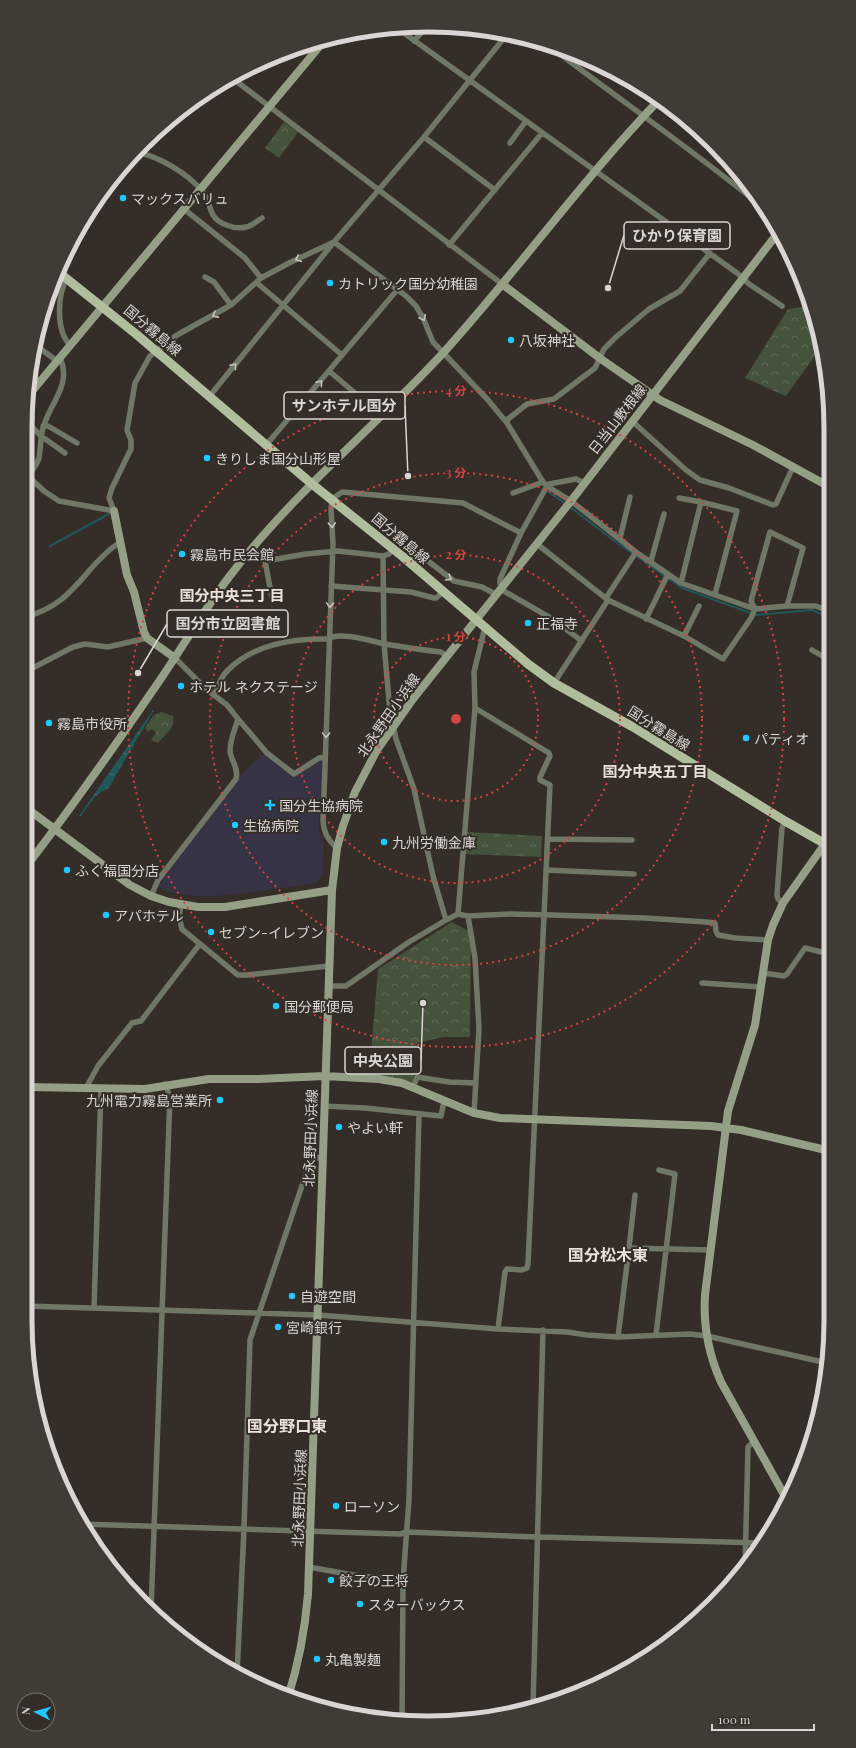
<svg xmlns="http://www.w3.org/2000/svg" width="856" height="1748" font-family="'Playfair Display','Noto Sans JP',serif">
  <defs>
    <pattern id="grass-tufts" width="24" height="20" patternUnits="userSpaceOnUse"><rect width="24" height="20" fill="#45533d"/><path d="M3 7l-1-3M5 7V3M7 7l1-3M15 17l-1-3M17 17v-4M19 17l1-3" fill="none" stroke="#5f6b58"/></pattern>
    <pattern id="forest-crowns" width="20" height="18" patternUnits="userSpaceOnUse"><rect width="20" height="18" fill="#45533d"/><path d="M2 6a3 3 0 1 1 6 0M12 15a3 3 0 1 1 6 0" fill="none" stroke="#5f6b58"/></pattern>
    <pattern id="water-ripples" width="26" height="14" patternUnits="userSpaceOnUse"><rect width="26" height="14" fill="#20585a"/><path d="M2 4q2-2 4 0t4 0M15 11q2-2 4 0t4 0" fill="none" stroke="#406f71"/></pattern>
  </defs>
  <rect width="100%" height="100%" fill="#342d28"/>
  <!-- medical -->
  <path fill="#363344" d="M264 753 294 775 322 758 319 831 324 845 323 874 316 883 255 892 207 897 178 894 157 887 243 773Z"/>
  <!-- grass -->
  <path fill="url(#grass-tufts)" d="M466 832 542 836 541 857 465 854Z"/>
  <!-- forest -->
  <path fill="url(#forest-crowns)" d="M284 122 298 132 279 158 265 148Z
    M809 306 820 349 786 396 745 378 788 309Z
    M161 712 173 716C176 728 165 734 158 743L151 740 156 732 151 729 148 732 145 728 153 716Z
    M452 922 471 932 470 1037H443L417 1043 413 1082 369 1078 378 969Z"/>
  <!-- water -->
  <path fill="url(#water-ripples)" d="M153 710H154L108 789C95 792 88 808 80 817L79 816Z"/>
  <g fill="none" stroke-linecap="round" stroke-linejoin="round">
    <!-- stream -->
    <path stroke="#20585a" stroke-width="2" d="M816 354 823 358
      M546 490 566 504
      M570 507 612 539 682 588 756 615 812 610 828 617
      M50 546 109 514"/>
    <!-- street -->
    <path stroke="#707766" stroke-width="5.5" d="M397 28 737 273 749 284 782 306
      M414 41 428 25
      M548 45C619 99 691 149 760 205
      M232 78 502 284
      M424 137 495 190
      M510 143 526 121
      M136 152C158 156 187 173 201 190 208 197 209 207 213 215 218 224 236 230 246 227 252 226 257 221 262 218
      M184 209 245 258 261 278
      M449 245 542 133
      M205 277 214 282 231 305
      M67 278C57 295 56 331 70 345
      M257 283 342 355
      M34 344 57 361
      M60 358C72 384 51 402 44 425 40 436 41 447 39 458 37 466 30 470 30 478L44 491 59 501 114 511
      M329 371 381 415
      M209 397 334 242 424 137 508 33
      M26 421 41 436 65 453
      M632 421 686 470 700 480 729 488 773 505 776 504 793 467
      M507 423 508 419 527 404 554 399 595 368 604 349 616 337 649 309 680 291 710 253
      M43 426H48L77 443
      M267 444 397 290
      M584 483 576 479 549 484 547 486 571 501 636 552 681 583 755 609 787 606H816L828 611
      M513 493 543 482
      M679 498 701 502
      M114 511 109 498 112 488 131 449V440L127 430 135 383 150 356 177 335 231 305 261 278 291 262 334 242 406 296 416 306 423 318 433 342 488 400 507 423 543 482 547 486 521 533 500 579V583L502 590 549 617 582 641
      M620 538 630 497
      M537 544 608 600 684 636 723 659 751 618 755 609 751 601 770 532 803 548 787 606
      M252 548 265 561 306 554 338 551 383 556 389 554 393 549
      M383 556 384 644 390 712 396 739 414 789 433 876 446 920
      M405 557 428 561 454 581 482 587 497 595
      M265 561 272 598
      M651 561 664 514
      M681 583 701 502 737 511 715 594
      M331 586 411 592 434 598H436L443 592
      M606 598 636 552
      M25 617C60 608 73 589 96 563 104 556 110 547 120 543
      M646 619 668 574
      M684 636 699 606
      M812 650 829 660
      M25 672 73 647 85 644 108 647 147 638
      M554 683 608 600
      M214 695C218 687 220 678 227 671 252 645 292 638 327 639 340 631 371 641 385 644 403 647 422 650 441 652L448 657
      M475 708 549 753 550 756 540 777V780L550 785 528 1264 527 1268 522 1270 507 1269 505 1272 498 1329
      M238 719 267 753 294 774 319 758 325 757
      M548 839 632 840
      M337 848C328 840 324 833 323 821L333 544 331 509 332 499 342 492 463 503 521 533
      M546 870 634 874
      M151 896 158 880 236 779C239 768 231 761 230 751 230 740 235 729 238 719L227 705 206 689 175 658
      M783 903 778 899 777 895 782 828 785 821
      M181 904 179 917 182 929 238 975H247L329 966
      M458 914 475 708 474 672 485 627
      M468 916 475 958 479 1029 474 1113
      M763 973 784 976 787 974 805 948 830 954
      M702 983 761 987
      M329 986H346L409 942 446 920 458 914 468 916 509 914 551 915 645 918 706 922 715 923 716 931 718 935 735 938 768 940
      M86 1088 98 1066 132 1023 141 1021 199 945
      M413 1088 417 1077 449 1082 476 1083
      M324 1106 365 1108 441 1116 444 1101
      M629 1248 635 1195
      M25 1306 318 1315 498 1329 567 1332 587 1335 618 1337 690 1334 707 1336 827 1363
      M94 1308 101 1089
      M656 1335 675 1174 659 1170
      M618 1337 629 1248 710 1250
      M80 1524 400 1534 407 1532 537 1537 764 1543
      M309 1567 353 1575 403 1581
      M745 1568 748 1447 754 1441
      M151 1611 170 1096 165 1084
      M237 1674 244 1529 250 1340 311 1159 323 1157
      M533 1707 543 1330
      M402 1722 403 1581 409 1500 419 1114"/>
    <!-- secondary -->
    <path stroke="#959f85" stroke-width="8" d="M502 284 601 359 660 400 753 445 828 486
      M28 396 324 41
      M114 511 127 575 134 592 144 632 147 638 175 658
      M25 807 130 885 151 896 169 902 198 907H225L332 890
      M25 868C69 811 110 753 151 693 178 655 201 614 229 577 292 494 374 428 444 352 518 270 582 180 659 100
      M25 1087 145 1089 209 1079H258L325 1076 379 1079 402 1083 474 1113 500 1118 711 1126 741 1130 830 1151
      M787 1500 721 1382C708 1353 703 1326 705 1295L728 1111 755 1025 768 940 773 925 783 903 829 838
      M288 1697C299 1663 305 1629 308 1594L332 890 337 848 343 826 355 792 377 750 413 699 571 501 777 234"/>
    <!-- primary -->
    <path stroke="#b1be9d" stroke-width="9" d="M57 271 136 334 312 484 402 556 528 664 554 683 633 727 785 821 829 846"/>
  </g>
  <!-- one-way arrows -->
  <defs><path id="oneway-chevron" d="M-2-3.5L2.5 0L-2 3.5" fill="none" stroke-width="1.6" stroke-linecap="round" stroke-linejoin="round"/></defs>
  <g stroke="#c6c3bd">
    <use href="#oneway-chevron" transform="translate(298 259) rotate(155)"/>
    <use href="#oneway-chevron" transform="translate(215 315) rotate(151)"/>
    <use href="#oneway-chevron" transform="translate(423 318) rotate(63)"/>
    <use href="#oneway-chevron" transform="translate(234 366) rotate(-50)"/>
    <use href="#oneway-chevron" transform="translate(320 383) rotate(-50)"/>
    <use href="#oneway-chevron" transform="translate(332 525) rotate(87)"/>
    <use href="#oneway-chevron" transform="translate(449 578) rotate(31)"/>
    <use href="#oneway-chevron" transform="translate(330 605) rotate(92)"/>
    <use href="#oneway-chevron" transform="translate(326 735) rotate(92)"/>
  </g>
  <!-- distance rings -->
  <g fill="none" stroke="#d74242" stroke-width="2" stroke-dasharray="2 4">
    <circle cx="456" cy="719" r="82"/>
    <circle cx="456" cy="719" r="164"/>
    <circle cx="456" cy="719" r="246"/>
    <circle cx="456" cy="719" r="328"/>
  </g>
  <!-- markers -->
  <g fill="#1ec9fd" stroke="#342d28" stroke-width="1.5">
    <circle cx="123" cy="198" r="4"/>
    <circle cx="330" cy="283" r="4"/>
    <circle cx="511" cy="340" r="4"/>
    <circle cx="207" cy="458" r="4"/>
    <circle cx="182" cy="554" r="4"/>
    <circle cx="528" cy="623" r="4"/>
    <circle cx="181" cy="686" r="4"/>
    <circle cx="49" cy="723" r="4"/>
    <circle cx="746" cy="738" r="4"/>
    <path d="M268 799h4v4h4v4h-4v4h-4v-4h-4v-4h4z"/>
    <circle cx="235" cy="825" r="4"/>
    <circle cx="384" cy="842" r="4"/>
    <circle cx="67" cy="870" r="4"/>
    <circle cx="106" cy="915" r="4"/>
    <circle cx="211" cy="932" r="4"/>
    <circle cx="276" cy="1006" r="4"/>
    <circle cx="220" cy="1100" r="4"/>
    <circle cx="339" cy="1127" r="4"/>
    <circle cx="292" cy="1296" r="4"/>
    <circle cx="278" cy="1327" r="4"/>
    <circle cx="336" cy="1506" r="4"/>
    <circle cx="331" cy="1580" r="4"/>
    <circle cx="360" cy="1604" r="4"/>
    <circle cx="317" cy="1659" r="4"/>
  </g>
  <g text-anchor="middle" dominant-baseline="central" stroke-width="4" stroke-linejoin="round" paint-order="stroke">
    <!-- poi labels -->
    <g font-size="14" fill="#dbd6d3" stroke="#342d28" text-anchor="start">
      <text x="131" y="198">マックスバリュ</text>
      <text x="338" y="283">カトリック国分幼稚園</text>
      <text x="519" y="340">八坂神社</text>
      <text x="215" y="458">きりしま国分山形屋</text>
      <text x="190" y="554">霧島市民会館</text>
      <text x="536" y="623">正福寺</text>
      <text x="189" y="686">ホテル ネクステージ</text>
      <text x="57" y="723">霧島市役所</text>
      <text x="754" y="738">パティオ</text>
      <text x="279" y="805">国分生協病院</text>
      <text x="243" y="825">生協病院</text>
      <text x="392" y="842">九州労働金庫</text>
      <text x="75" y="870">ふく福国分店</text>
      <text x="114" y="915">アパホテル</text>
      <text x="219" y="932">セブン-イレブン</text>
      <text x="284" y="1006">国分郵便局</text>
      <text x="212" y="1100" text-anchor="end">九州電力霧島営業所</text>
      <text x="347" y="1127">やよい軒</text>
      <text x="300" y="1296">自遊空間</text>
      <text x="286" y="1327">宮崎銀行</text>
      <text x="344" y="1506">ローソン</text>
      <text x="339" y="1580">餃子の王将</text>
      <text x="368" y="1604">スターバックス</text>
      <text x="325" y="1659">丸亀製麺</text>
    </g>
    <!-- street labels -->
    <g font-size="14" fill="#dbd6d3" stroke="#342d28">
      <text transform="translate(153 330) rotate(40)">国分霧島線</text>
      <text transform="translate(617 419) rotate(-52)">日当山敷根線</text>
      <text transform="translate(401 538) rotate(40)">国分霧島線</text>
      <text transform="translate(388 715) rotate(-55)">北永野田小浜線</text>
      <text transform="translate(659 728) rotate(32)">国分霧島線</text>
      <text transform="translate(310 1138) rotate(-88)">北永野田小浜線</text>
      <text transform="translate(299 1498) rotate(-88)">北永野田小浜線</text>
    </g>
    <!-- neighbourhood labels -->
    <g font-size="15" font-weight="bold" fill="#ebe0da" stroke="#342d28">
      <text x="232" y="595">国分中央三丁目</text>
      <text x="655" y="771">国分中央五丁目</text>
    </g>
    <!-- quarter labels -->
    <g font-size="16" font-weight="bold" fill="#ebe0da" stroke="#342d28">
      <text x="608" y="1254">国分松木東</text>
      <text x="287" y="1425">国分野口東</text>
    </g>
  </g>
  <!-- crop -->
  <path d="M0 0H856V1748H0ZM428 32H428A396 396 0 0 1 824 428V1320A396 396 0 0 1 428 1716H428A396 396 0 0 1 32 1320V428A396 396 0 0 1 428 32Z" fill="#413b36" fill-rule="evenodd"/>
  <path fill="none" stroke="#dbd6d3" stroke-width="5" d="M428 32H428A396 396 0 0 1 824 428V1320A396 396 0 0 1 428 1716H428A396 396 0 0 1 32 1320V428A396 396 0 0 1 428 32Z"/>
  <circle cx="456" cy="719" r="6" fill="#d74242" stroke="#342d28" stroke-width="2"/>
  <g font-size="12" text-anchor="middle" font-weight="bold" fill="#d74242" stroke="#342d28" stroke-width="4" stroke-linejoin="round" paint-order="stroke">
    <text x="456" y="395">4 分</text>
    <text x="456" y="477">3 分</text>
    <text x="456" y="559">2 分</text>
    <text x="456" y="641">1 分</text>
  </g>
  <!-- callouts -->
  <path fill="none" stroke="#dbd6d3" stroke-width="1.5" d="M608 288L624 235M408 476L405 406M138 673L167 624M423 1003L421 1061"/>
  <g fill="#dbd6d3" stroke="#342d28" stroke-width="1.5">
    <circle cx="608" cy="288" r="4"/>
    <circle cx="408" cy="476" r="4"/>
    <circle cx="138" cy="673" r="4"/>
    <circle cx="423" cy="1003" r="4"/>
  </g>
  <g fill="#342d28" stroke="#dbd6d3" stroke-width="1.5">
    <rect x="624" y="222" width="106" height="27" rx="4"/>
    <rect x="284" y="392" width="121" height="27" rx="4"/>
    <rect x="167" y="610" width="121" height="27" rx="4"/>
    <rect x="345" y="1047" width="76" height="27" rx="4"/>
  </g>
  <g font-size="15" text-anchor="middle" font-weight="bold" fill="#dbd6d3">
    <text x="677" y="241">ひかり保育園</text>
    <text x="344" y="411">サンホテル国分</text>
    <text x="228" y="629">国分市立図書館</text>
    <text x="383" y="1066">中央公園</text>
  </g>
  <!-- north arrow -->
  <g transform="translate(36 1712) rotate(276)"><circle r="19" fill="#342d28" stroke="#77716c"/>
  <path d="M0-3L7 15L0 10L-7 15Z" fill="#1ec9fd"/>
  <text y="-6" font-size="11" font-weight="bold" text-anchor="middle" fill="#dbd6d3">N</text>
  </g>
  <!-- scale -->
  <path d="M712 1724v6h102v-6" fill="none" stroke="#dbd6d3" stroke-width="2"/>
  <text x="718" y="1724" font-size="12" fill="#dbd6d3" stroke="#342d28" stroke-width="3" paint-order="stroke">100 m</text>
</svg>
